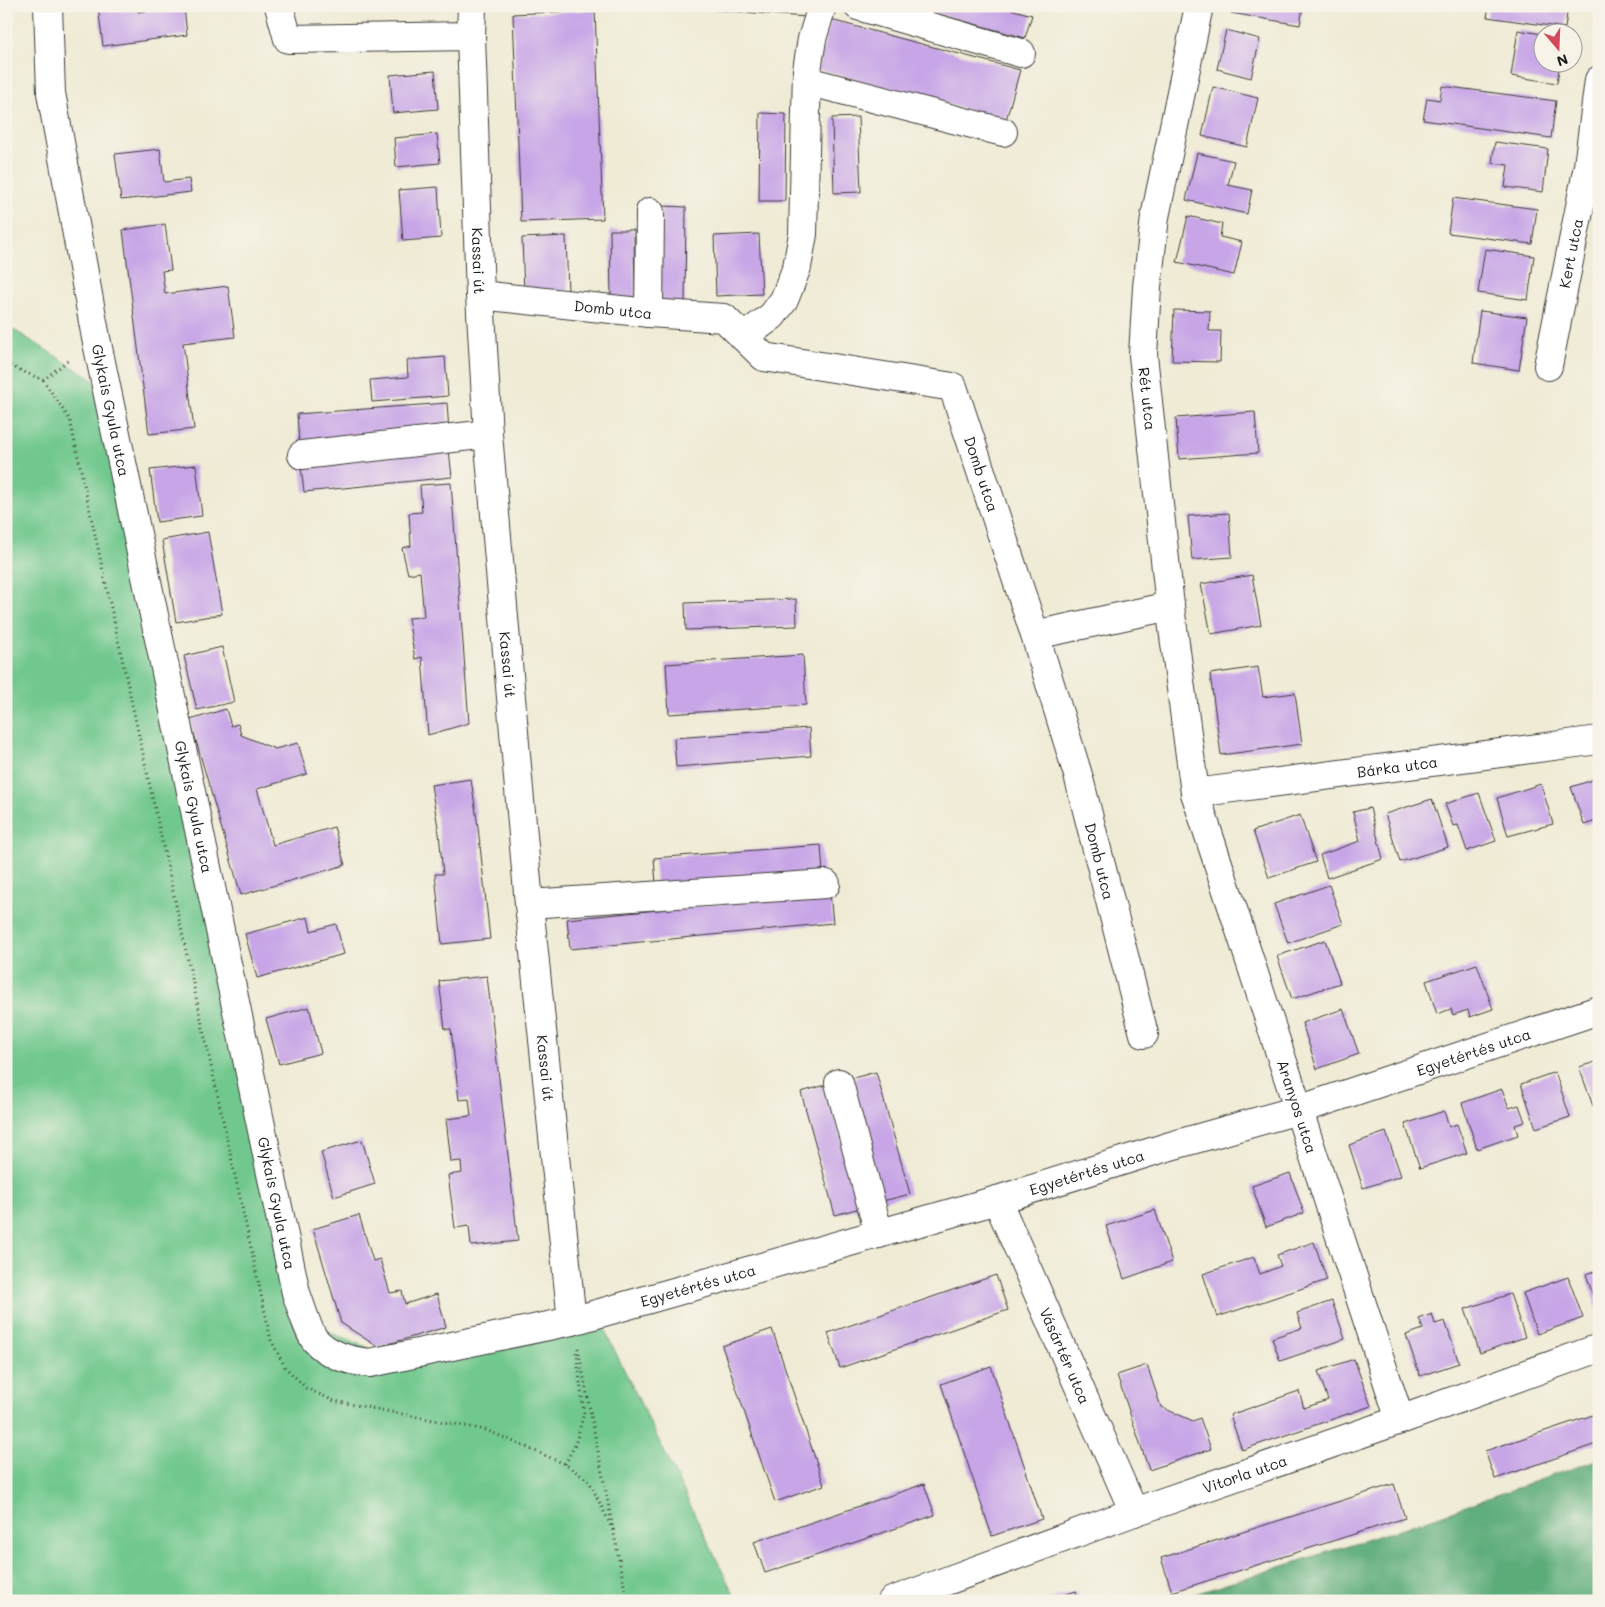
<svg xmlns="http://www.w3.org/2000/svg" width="1605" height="1607" font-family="Mali,sans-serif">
  <rect width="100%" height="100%" fill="#f7f3e8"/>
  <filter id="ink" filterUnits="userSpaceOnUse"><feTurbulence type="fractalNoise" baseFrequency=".02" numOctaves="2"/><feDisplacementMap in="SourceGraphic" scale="10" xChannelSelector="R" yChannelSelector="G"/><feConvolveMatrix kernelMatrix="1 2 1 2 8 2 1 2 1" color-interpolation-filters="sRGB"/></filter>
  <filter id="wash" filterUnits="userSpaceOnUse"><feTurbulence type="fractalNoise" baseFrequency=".0096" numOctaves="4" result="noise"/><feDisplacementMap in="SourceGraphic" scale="20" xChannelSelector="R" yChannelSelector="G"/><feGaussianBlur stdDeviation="1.12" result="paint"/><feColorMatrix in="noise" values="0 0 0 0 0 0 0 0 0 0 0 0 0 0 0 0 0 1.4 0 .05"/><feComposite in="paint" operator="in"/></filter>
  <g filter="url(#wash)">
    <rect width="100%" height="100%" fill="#efebd5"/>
    <!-- green -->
    <path fill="#71c88e" stroke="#467255" d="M6 325 94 380 300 1284 326 1331 387 1355 592 1304 737 1601H6Z"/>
    <!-- forest -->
    <path fill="#5cac79" stroke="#3c644a" d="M1599 1459V1601H1173L1409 1526Z"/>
    <g id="blocks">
      <!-- building -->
      <path fill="#c7a5e7" d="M98 6H138V12L184 6 187 35 103 46Z
        M693 6H807L806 17 693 8Z
        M999 6 1032 15 1025 38 913 7Z
        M1233 6H1303L1300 25 1231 13Z
        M1489 6H1568L1565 28 1487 17Z
        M595 10 603 219 521 222 513 14Z
        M831 20 1020 70 1006 120 817 69Z
        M1226 30 1260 39 1251 78 1217 69Z
        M1518 30 1542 34V62H1560L1557 83 1511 76Z
        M435 71 438 109 393 113 390 75Z
        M1442 86 1556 101 1551 138 1423 120 1427 98 1440 100Z
        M1213 87 1258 98 1247 147 1202 136Z
        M760 113 786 114 785 201H759Z
        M858 117 861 192 834 193 832 118Z
        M437 134 440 163 396 167 394 138Z
        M1495 142 1548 149 1543 192 1505 187 1508 165 1492 163Z
        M160 149 164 182 189 179 191 192 121 200 115 154Z
        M1197 153 1234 161 1228 185 1252 190 1247 214 1186 200Z
        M438 187 441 238 403 241 399 190Z
        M1453 198 1537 209 1532 244 1448 233Z
        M661 206 686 207 685 305H660Z
        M1188 216 1222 224 1220 237 1242 242 1234 275 1177 262Z
        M165 224 171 270 162 271 165 294 228 286 235 337 183 343 194 429 149 434 123 230Z
        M610 230H634L635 300H611Z
        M759 234 762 294 716 296 714 236Z
        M566 236 568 291 524 293 522 238Z
        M1485 249 1534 256 1528 300 1478 293Z
        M1174 310 1210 311 1209 331H1221L1220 362 1172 361Z
        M1480 311 1527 317 1519 370 1473 363Z
        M445 357 448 396 372 402 370 380 408 377 407 360Z
        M447 403 449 431 299 443 297 414Z
        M1255 412 1258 453 1179 459 1176 418Z
        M449 450 452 477 304 492 301 466Z
        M196 465 202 516 157 522 150 470Z
        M451 483 469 723 428 735 422 657 415 659 408 618 424 617 420 572 408 574 402 548 411 546 409 513 422 512 420 485Z
        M1229 513 1232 557 1192 560 1188 516Z
        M208 532 222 614 176 622 162 540Z
        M1252 575 1261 625 1211 634 1201 584Z
        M796 599 797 626 686 630 685 603Z
        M222 647 234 702 197 710 184 656Z
        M803 655 806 705 669 714 666 664Z
        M1258 667 1263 697 1295 693 1302 744 1221 755 1210 674Z
        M226 709 231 726 238 724 241 735 275 749 298 743 307 774 257 789 273 845 334 827 345 865 241 895 190 720Z
        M809 728 811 756 676 767 674 738Z
        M1599 778V820L1584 825 1571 787Z
        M471 779 478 827 490 939 442 944 435 874H443L439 833 431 785Z
        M1541 784 1553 824 1508 836 1497 798Z
        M1479 793 1496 841 1467 851 1458 825 1453 826 1445 804Z
        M1432 799 1448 847 1400 862 1385 814Z
        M1370 808 1383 859 1327 878 1320 855 1360 841 1353 812Z
        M1300 815 1316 862 1269 878 1253 831Z
        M821 845 823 873 656 884 654 858Z
        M1329 885 1343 924 1288 943 1274 904Z
        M830 893 833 923 570 949 567 919Z
        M308 917 311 931 336 924 344 954 257 978 245 934Z
        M1325 940 1340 983 1292 999 1277 956Z
        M1477 964 1493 1009 1470 1017 1468 1010 1453 1015 1451 1009 1437 1014 1426 981Z
        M487 976 518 1241 471 1246 469 1226 455 1228 448 1175 462 1173 461 1161 451 1162 446 1119 471 1116 469 1099 459 1100 451 1029H445L439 981Z
        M309 1007 321 1053 279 1064 266 1019Z
        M1343 1009 1359 1054 1317 1069 1302 1023Z
        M1599 1061V1104L1593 1106 1579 1067Z
        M876 1072 910 1194 883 1201 849 1079Z
        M1555 1072 1570 1117 1536 1128 1521 1084Z
        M826 1085 860 1208 835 1215 801 1092Z
        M1502 1089 1509 1108 1519 1105 1525 1122 1515 1125 1518 1135 1477 1149 1462 1103Z
        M1444 1111 1449 1127 1457 1124 1467 1153 1420 1168 1405 1124Z
        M1386 1132 1401 1176 1363 1188 1349 1145Z
        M362 1140 375 1184 334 1197 321 1152Z
        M1290 1173 1304 1213 1266 1227 1252 1186Z
        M1155 1210 1172 1262 1124 1279 1106 1226Z
        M359 1215 373 1261 380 1259 390 1293 402 1291 405 1304 437 1294 446 1327 378 1347 341 1323 313 1229Z
        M1314 1242 1327 1280 1217 1317 1203 1274 1254 1257 1260 1274 1281 1266 1277 1255Z
        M1599 1270V1312H1598L1586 1274Z
        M996 1275 1008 1310 840 1368 828 1333Z
        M1568 1277 1583 1318 1537 1334 1523 1293Z
        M1510 1294 1525 1337 1480 1353 1465 1309Z
        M1332 1301 1345 1339 1280 1361 1272 1338 1302 1328 1297 1313Z
        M1432 1314 1435 1324 1445 1321 1459 1363 1420 1376 1406 1335 1423 1329 1419 1319Z
        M772 1329 824 1485 775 1502 722 1346Z
        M1354 1359 1371 1406 1242 1450 1230 1415 1299 1391 1304 1408 1328 1400 1318 1371Z
        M1147 1365 1161 1407 1193 1421 1200 1418 1211 1449 1149 1470 1117 1375Z
        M991 1366 1042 1519 992 1536 941 1384Z
        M1599 1413V1443L1495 1479 1485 1451Z
        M924 1484 935 1515 765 1573 754 1542Z
        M1394 1484 1405 1518 1172 1592 1161 1558Z
        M1076 1591 1079 1601H1048V1600Z"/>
    </g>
  </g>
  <g filter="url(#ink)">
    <use href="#blocks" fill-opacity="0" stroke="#3c3b38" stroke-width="1"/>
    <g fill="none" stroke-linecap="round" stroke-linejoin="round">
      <defs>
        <g id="minor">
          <path id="s1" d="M48 6 51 93 96 338 296 1293C300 1303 308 1332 315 1340 329 1356 350 1361 370 1363L572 1321 997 1200 1167 1147 1298 1110 1599 1010"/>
          <path d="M279 6 288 39 471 36"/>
          <path id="s2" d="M472 6 471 36 480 295 488 434 529 904 572 1321"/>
          <path d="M858 6 1021 53"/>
          <path id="s3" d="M1199 6 1155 217 1147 287 1143 355 1170 606 1195 793 1400 1420"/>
          <path d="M807 81 1003 132"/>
          <path id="s4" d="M480 295 649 313 724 318 764 357 953 387 1035 635 1078 775 1144 1034"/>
          <path d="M649 313 650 212"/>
          <path d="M744 337 772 316 784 300 797 267 803 234 807 70 812 39 822 6"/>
          <path id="s5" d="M1548 366 1588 166 1599 80"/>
          <path d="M302 455 488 434"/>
          <path d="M1035 635 1170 606"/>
          <path id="s6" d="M1195 793 1599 740"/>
          <path d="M529 904 826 884"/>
          <path d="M839 1083 879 1234"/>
          <path id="s7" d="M997 1200 1134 1512"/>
          <path id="s8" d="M892 1601 1134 1512 1400 1420 1599 1348"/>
        </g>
      </defs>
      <!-- minor casing -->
      <use href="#minor" stroke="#3c3b38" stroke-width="30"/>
      <!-- path -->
      <path stroke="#3c3b38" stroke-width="3" stroke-dasharray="1 4" stroke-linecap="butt" d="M6 364 43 380 70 420 271 1340 285 1367 306 1388 334 1401 486 1430 565 1464 589 1481 614 1532
        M43 380 70 359
        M578 1348 627 1601
        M565 1464 575 1445 584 1413 576 1351"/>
      <!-- minor -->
      <use href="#minor" stroke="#fff" stroke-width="28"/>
    </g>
  </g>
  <g text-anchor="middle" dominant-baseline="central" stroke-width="5" stroke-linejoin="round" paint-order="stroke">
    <!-- street labels -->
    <g font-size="15" fill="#1c1c1c" stroke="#f7f3e8">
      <text stroke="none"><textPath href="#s5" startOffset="115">Kert utca</textPath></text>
      <text stroke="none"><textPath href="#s2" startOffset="255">Kassai út</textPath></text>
      <text stroke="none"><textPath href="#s4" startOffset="134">Domb utca</textPath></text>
      <text stroke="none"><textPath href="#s3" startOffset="398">Rét utca</textPath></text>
      <text stroke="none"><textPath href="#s1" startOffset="410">Glykais Gyula utca</textPath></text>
      <text stroke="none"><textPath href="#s4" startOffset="584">Domb utca</textPath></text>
      <text stroke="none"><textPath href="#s2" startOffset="660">Kassai út</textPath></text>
      <text stroke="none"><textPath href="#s6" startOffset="204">Bárka utca</textPath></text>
      <text stroke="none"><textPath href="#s1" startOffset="815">Glykais Gyula utca</textPath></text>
      <text stroke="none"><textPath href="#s4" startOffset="989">Domb utca</textPath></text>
      <text stroke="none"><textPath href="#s1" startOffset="2571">Egyetértés utca</textPath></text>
      <text stroke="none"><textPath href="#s2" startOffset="1065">Kassai út</textPath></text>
      <text stroke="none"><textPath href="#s3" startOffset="1125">Aranyos utca</textPath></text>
      <text stroke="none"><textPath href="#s1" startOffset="2166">Egyetértés utca</textPath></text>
      <text stroke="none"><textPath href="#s1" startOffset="1220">Glykais Gyula utca</textPath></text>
      <text stroke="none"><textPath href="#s1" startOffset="1761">Egyetértés utca</textPath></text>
      <text stroke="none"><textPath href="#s7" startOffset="170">Vásártér utca</textPath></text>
      <text stroke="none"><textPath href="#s8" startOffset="375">Vitorla utca</textPath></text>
    </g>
  </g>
  <!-- margin -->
  <rect width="1605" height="1607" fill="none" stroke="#f7f3e8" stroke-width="25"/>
  <!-- north arrow -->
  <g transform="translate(1558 48) rotate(161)"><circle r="24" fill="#f7f3e8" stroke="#9f9d96"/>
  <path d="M0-4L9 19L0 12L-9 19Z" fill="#d1495b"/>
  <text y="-8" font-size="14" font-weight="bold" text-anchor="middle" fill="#1c1c1c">N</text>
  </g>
</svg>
